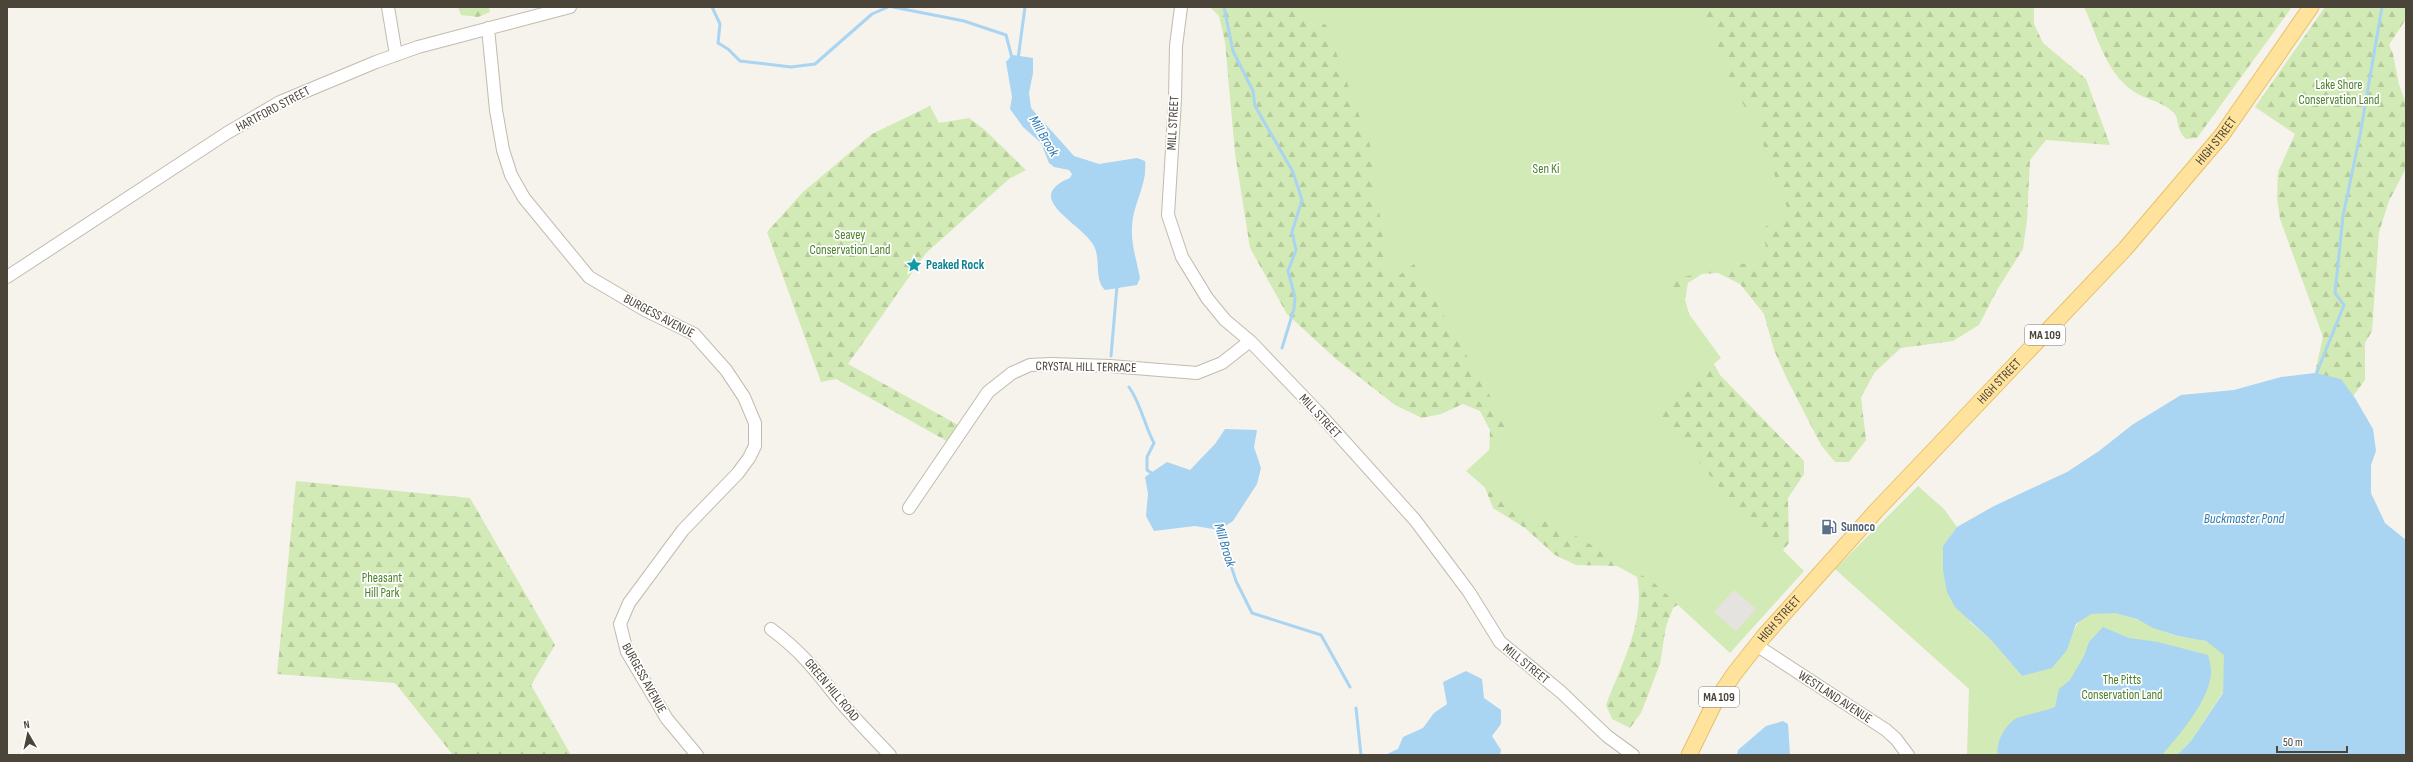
<svg xmlns="http://www.w3.org/2000/svg" width="2413" height="762" font-family="'Sofia Sans Condensed',sans-serif">
  <defs>
    <pattern id="forest-firs" width="22" height="20" patternUnits="userSpaceOnUse"><rect width="22" height="20" fill="#d2eab5"/><path d="M5 1l3.5 6h-7zM16 11l3.5 6h-7z" fill="#b6ca9c"/></pattern>
  </defs>
  <rect width="100%" height="100%" fill="#f6f3ec"/>
  <!-- forest -->
  <path fill="url(#forest-firs)" d="M458 7H489L490 12 478 17 461 15Z
    M1210 7H2034V24L2043 43 2086 79 2110 145 2046 140 2030 160 2027 220 2023 249 1997 290 1979 325 1953 341 1901 348 1875 372 1861 397 1866 440 1849 462H1835L1821 445 1787 379 1774 350 1764 314 1740 284 1718 273 1702 274 1688 283 1685 299 1691 322 1720 375 1804 461V474L1788 498 1789 543 1770 566 1692 595 1673 608 1666 626 1660 664 1641 713 1630 728 1612 719 1606 705C1621 665 1646 621 1637 577L1617 566 1576 565 1555 555 1525 528 1493 508 1480 475 1489 458 1490 430 1480 411 1463 404 1441 414 1422 418 1395 405 1336 359 1287 314 1250 248 1235 153 1225 42 1219 16Z
    M2084 7H2292L2197 138 2186 139C2175 129 2180 118 2173 112 2160 100 2146 100 2133 91 2106 73 2097 35 2084 7Z
    M2325 7H2406V19L2389 45 2393 54 2399 85 2406 103V168L2389 201 2379 232 2372 331 2365 343V380L2351 399 2313 381 2323 337 2280 219 2277 198 2278 172 2295 134 2255 107Z
    M930 106 939 123 969 118 985 130 1026 170 1009 179 926 253 848 364 960 426 952 444 836 379 821 382 767 232 803 192 872 134Z
    M296 481 470 498 555 645 531 685 571 755H453L395 683 277 674Z"/>
  <!-- park -->
  <path fill="#d2eab5" d="M1290 7H1702L1733 86 1746 109H1751L1758 114 1764 148 1791 218 1761 228 1769 258 1665 281 1721 358 1656 410 1721 489 1804 571 1730 653 1653 582 1541 515 1529 526 1466 471 1510 431 1414 264 1389 283 1370 145 1326 25Z
    M1918 486 1944 509 1957 527 1943 546 1970 622 1992 641 2022 676 2067 650C2072 636 2075 619 2091 614 2122 605 2150 629 2178 636 2187 638 2197 638 2205 641 2212 643 2219 651 2225 655L2223 692 2191 741 2177 755H1967L1969 689 1835 569Z"/>
  <!-- parking -->
  <path fill="#e5e3e0" d="M1734 590 1756 609 1736 631 1714 612Z"/>
  <!-- water -->
  <path fill="#a9d4f2" d="M1012 55 1033 58V73L1029 93 1031 108 1074 156 1099 164 1137 158 1145 161C1148 185 1132 205 1132 228 1131 244 1137 262 1140 278L1137 285 1105 290C1094 279 1101 260 1094 246 1083 224 1020 198 1070 178L1072 174 1069 170 1054 167 1049 163 1041 143 1023 127 1010 109 1012 97 1006 62Z
    M2315 373 2341 379 2355 398 2373 429 2376 451 2371 465V493L2385 523 2406 540V755H2177L2191 741 2223 693 2224 655 2206 641 2178 636 2153 628 2137 619 2115 613 2091 614 2076 624 2067 650 2052 668 2022 676 1992 641 1955 607 1947 592 1943 570V546L1957 527 1994 506 2067 472 2099 451 2132 425 2181 395 2234 390 2281 377Z
    M1225 429 1257 430 1254 447 1261 468 1257 484 1233 521 1219 530 1195 526 1154 531 1146 516 1148 494 1145 477 1167 462 1190 470 1215 444Z
    M2103 627 2129 638 2158 642 2208 655C2209 660 2211 666 2211 670 2212 698 2179 735 2162 755H1998C1995 743 2005 726 2015 719 2019 716 2046 711 2055 707L2059 689 2070 680 2084 656 2089 642Z
    M1466 671 1482 679 1484 698 1501 710V724L1492 736 1501 750 1500 755H1385L1398 749 1403 737 1423 728 1434 713 1447 704 1443 682Z
    M1783 721 1788 724 1790 755H1737L1738 750 1766 726Z"/>
  <g fill="none" stroke-linecap="round" stroke-linejoin="round">
    <!-- stream -->
    <path stroke="#a9d4f2" stroke-width="3" d="M712 7 720 24 718 43 728 49 740 61 791 67 815 64 872 14 888 7
      M893 7 964 21 1006 35 1012 58
      M1224 7 1233 51 1253 91 1255 106 1293 172 1302 200 1292 232 1296 250 1288 271 1295 297 1294 309 1282 348
      M1018 59 1025 7
      M1111 356 1117 286
      M2315 377 2344 305 2335 293 2343 216 2360 135 2382 7
      M1129 387C1141 404 1144 424 1154 443L1147 457V470L1153 474
      M1218 526 1236 581 1252 613 1321 635 1350 687
      M1356 708 1361 755"/>
    <defs>
      <path id="minor" d="M388 7 396 55
        M1181 7 1176 46 1175 100 1168 215 1182 257 1207 298 1225 320 1250 341 1317 411 1415 520 1469 592 1500 642 1561 692 1607 736 1633 755
        M488 28 496 110 503 150 511 175 524 198 589 277 645 310 694 334 726 370 744 397 755 423V446L749 458 738 473 683 530 629 603 620 624 627 652 667 719 697 755
        M7 277 227 133 280 102 376 62 418 47 570 7
        M909 508 988 392 1012 373 1030 365 1051 364 1110 366 1197 373 1222 363 1250 341
        M771 629C803 653 815 670 839 700 855 719 873 737 890 755
        M1756 645 1886 730 1896 739 1908 755"/>
      <g id="major">
        <path id="s1" d="M1689 755 1714 704 1734 674 1764 636 1876 511 2125 249 2222 135 2311 7"/>
      </g>
    </defs>
    <!-- minor casing -->
    <use href="#minor" stroke="#c2bbae" stroke-width="14"/>
    <!-- major casing -->
    <use href="#major" stroke="#e6c16a" stroke-width="17"/>
    <!-- minor -->
    <use href="#minor" stroke="#fff" stroke-width="12"/>
    <!-- major -->
    <use href="#major" stroke="#ffe39c" stroke-width="15"/>
  </g>
  <!-- icons -->
  <defs>
    <symbol id="sight-bare" viewBox="-9 -9 18 18"><path d="M0-6L1.8-2.2L6-1.7L2.9 1.2L3.7 5.4L0 3.3L-3.7 5.4L-2.9 1.2L-6-1.7L-1.8-2.2Z" fill="#0f9aa8" stroke="#fff" stroke-width="2.5" paint-order="stroke"/></symbol>
    <symbol id="fuel-bare" viewBox="-9 -9 18 18"><path d="M-5.5-6h7V0h2V4h1.3V-2.5L3-4.5l.8-.8L6-3V5H2.5V1h-1V6h-7ZM-4.2-4.7v3.2H.2V-4.7Z" fill="#5c6f8a" stroke="#fff" stroke-width="2.5" paint-order="stroke"/></symbol>
  </defs>
  <g fill-rule="evenodd">
    <use href="#sight-bare" x="903" y="254" width="22" height="22"/>
    <use href="#fuel-bare" x="1818" y="516" width="22" height="22"/>
  </g>
  <g text-anchor="middle" dominant-baseline="central" stroke-width="3.5" stroke-linejoin="round" paint-order="stroke">
    <!-- shield labels -->
    <g fill="#fff" stroke="#817c74" stroke-width="1">
      <rect x="2025" y="325" width="40" height="20" rx="3"/>
      <rect x="1699" y="687" width="40" height="20" rx="3"/>
    </g>
    <g font-size="12" font-weight="bold" fill="#4b4439">
      <text x="2045" y="335">MA 109</text>
      <text x="1719" y="697">MA 109</text>
    </g>
    <!-- park labels -->
    <g font-size="13" fill="#4a7f2a" stroke="#fff">
      <text x="2339" y="85">Lake Shore<tspan x="2339" dy="15">Conservation Land</tspan></text>
      <text x="1546" y="169">Sen Ki</text>
      <text x="850" y="235">Seavey<tspan x="850" dy="15">Conservation Land</tspan></text>
      <text x="382" y="578">Pheasant<tspan x="382" dy="15">Hill Park</tspan></text>
      <text x="2122" y="680">The Pitts<tspan x="2122" dy="15">Conservation Land</tspan></text>
    </g>
    <!-- street labels -->
    <g font-size="13" fill="#4b4439" stroke="#fff">
      <text transform="translate(273 109) rotate(-28)">HARTFORD STREET</text>
      <text transform="translate(1173 123) rotate(-87)">MILL STREET</text>
      <text stroke="none"><textPath href="#s1" startOffset="812">HIGH STREET</textPath></text>
      <text transform="translate(659 316) rotate(28)">BURGESS AVENUE</text>
      <text transform="translate(1086 367) rotate(1)">CRYSTAL HILL TERRACE</text>
      <text stroke="none"><textPath href="#s1" startOffset="488">HIGH STREET</textPath></text>
      <text transform="translate(1320 416) rotate(47)">MILL STREET</text>
      <text stroke="none"><textPath href="#s1" startOffset="164">HIGH STREET</textPath></text>
      <text transform="translate(1526 664) rotate(39)">MILL STREET</text>
      <text transform="translate(644 678) rotate(61)">BURGESS AVENUE</text>
      <text transform="translate(832 690) rotate(50)">GREEN HILL ROAD</text>
      <text transform="translate(1835 697) rotate(33)">WESTLAND AVENUE</text>
    </g>
    <!-- culture labels -->
    <g font-size="13" font-weight="bold" fill="#0d838f" stroke="#fff" text-anchor="start">
      <text x="926" y="265">Peaked Rock</text>
    </g>
    <!-- service labels -->
    <g font-size="13" font-weight="bold" fill="#4e5e75" stroke="#fff" text-anchor="start">
      <text x="1841" y="527">Sunoco</text>
    </g>
    <!-- water labels -->
    <g font-size="14" font-style="italic" fill="#2e7ab2" stroke="#fff">
      <text transform="translate(1044 136) rotate(59)">Mill Brook</text>
      <text x="2244" y="518">Buckmaster Pond</text>
      <text transform="translate(1225 545) rotate(73)">Mill Brook</text>
    </g>
  </g>
  <!-- border -->
  <rect width="2413" height="762" fill="none" stroke="#4b4439" stroke-width="16"/>
  <!-- north arrow -->
  <g transform="translate(28 734) rotate(351)" stroke="#ffffff" stroke-width="3" paint-order="stroke">
  <path d="M0-3L7 15L0 10L-7 15Z" fill="#4b4439"/>
  <text y="-6" font-size="11" font-weight="bold" text-anchor="middle" fill="#4b4439">N</text>
  </g>
  <!-- scale -->
  <path d="M2277 746v6h70v-6" fill="none" stroke="#4b4439" stroke-width="2"/>
  <text x="2283" y="746" font-size="12" fill="#4b4439" stroke="#ffffff" stroke-width="3" paint-order="stroke">50 m</text>
</svg>
